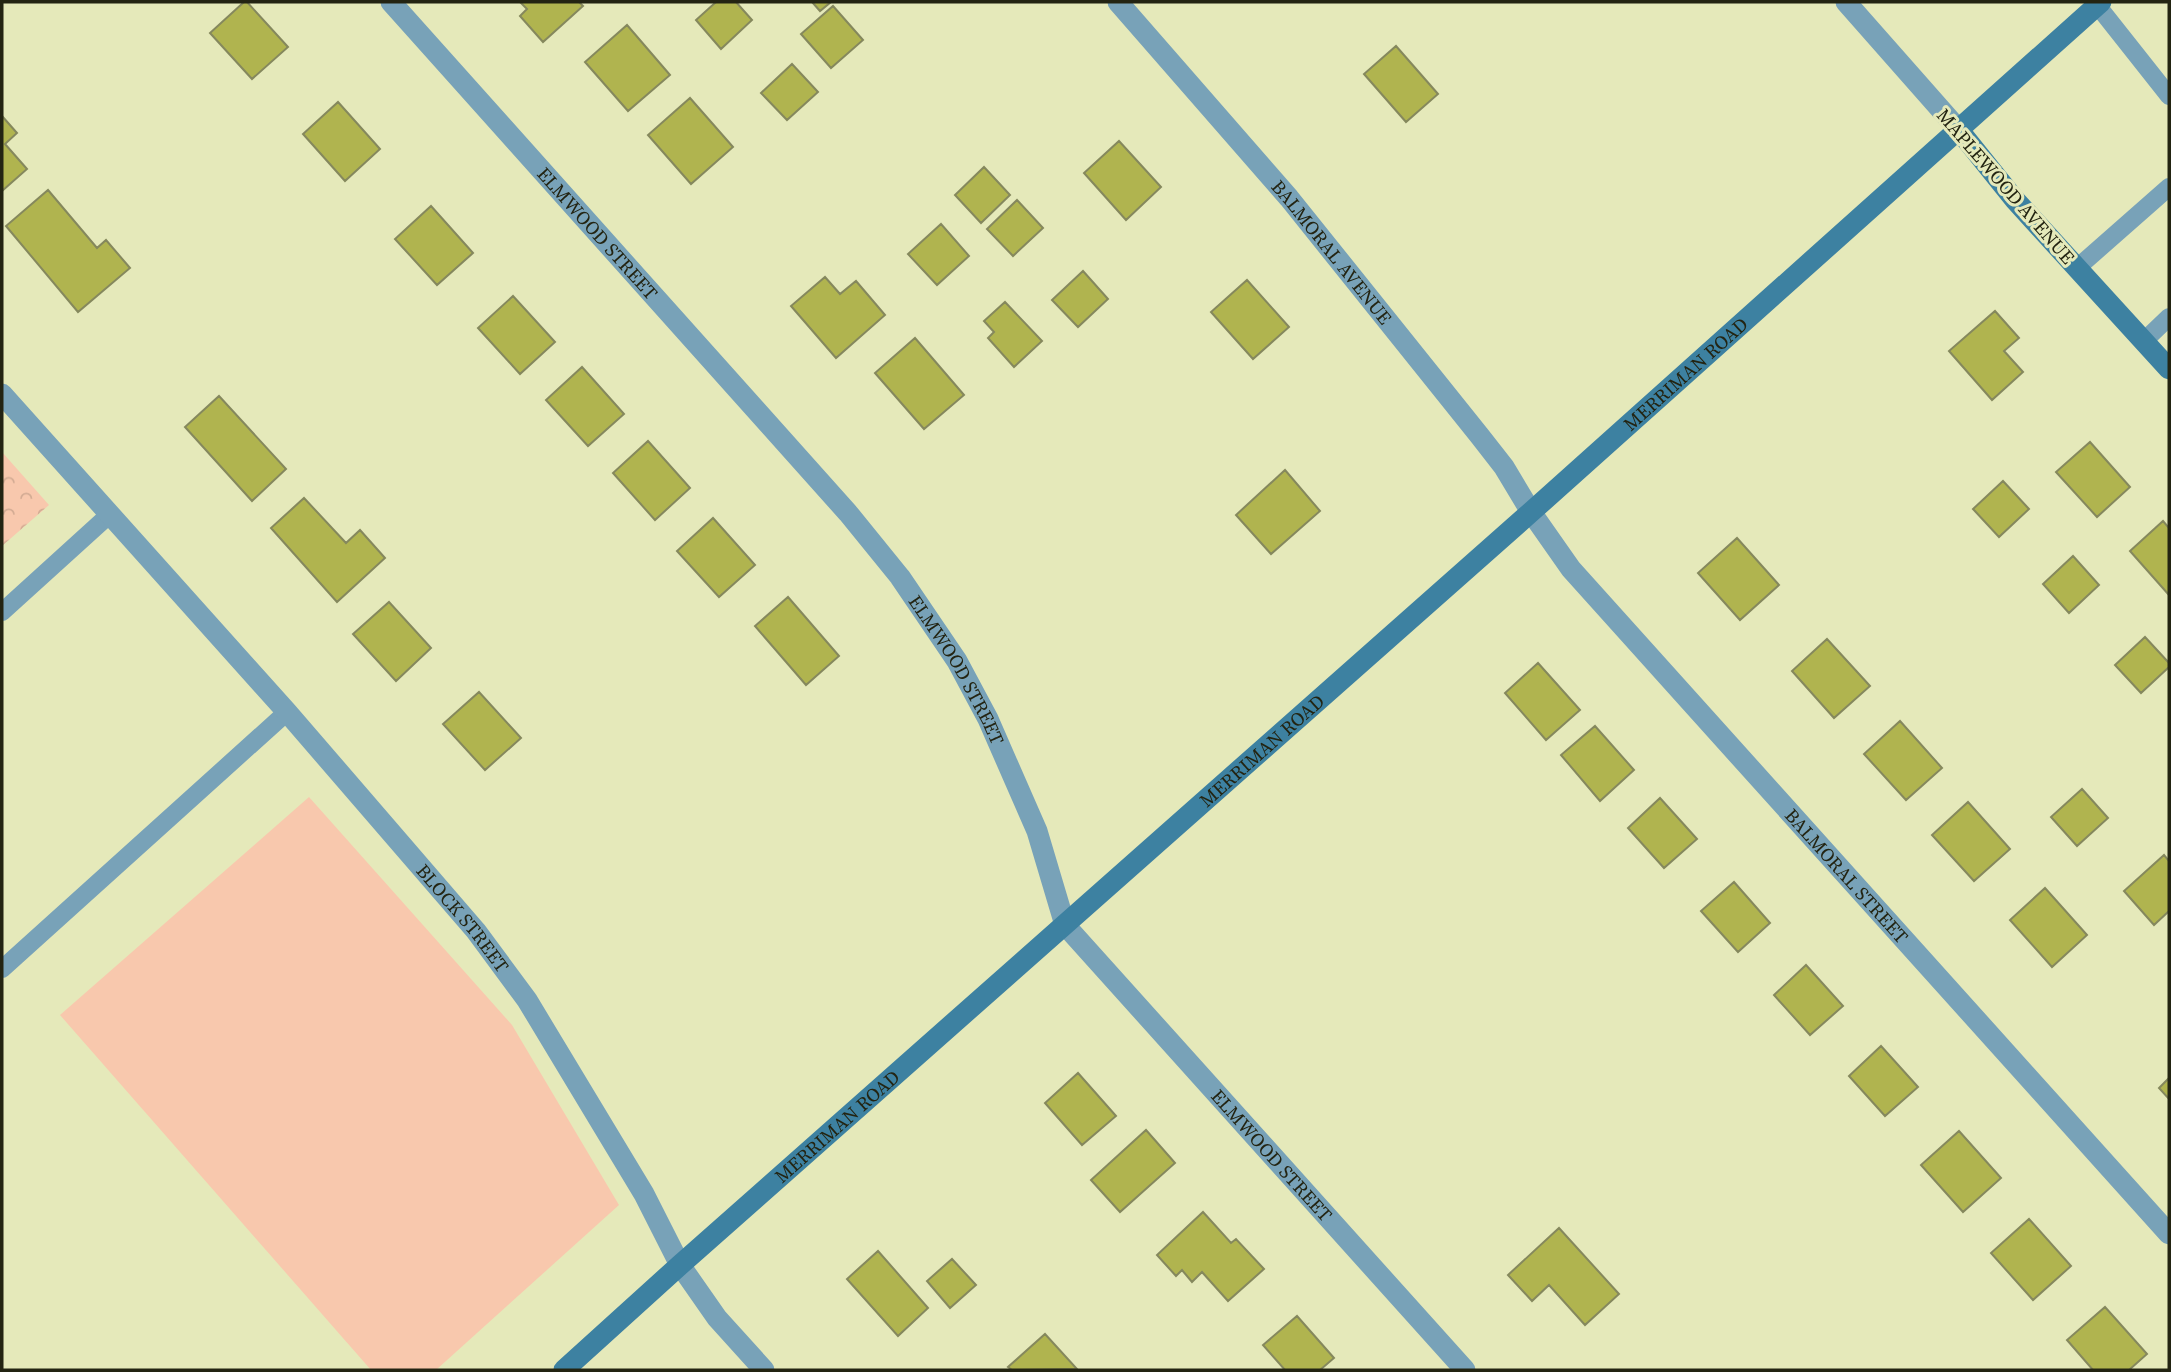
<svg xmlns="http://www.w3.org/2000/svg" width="2171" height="1372" font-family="'Source Serif 4',serif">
  <defs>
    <pattern id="park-crowns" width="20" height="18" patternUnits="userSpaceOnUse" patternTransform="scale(1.75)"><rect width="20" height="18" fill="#f8c8ad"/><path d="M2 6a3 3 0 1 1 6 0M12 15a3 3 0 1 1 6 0" fill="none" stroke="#d4ac94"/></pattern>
  </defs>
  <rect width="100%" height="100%" fill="#e5e9ba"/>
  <!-- grass -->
  <path fill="#f8c8ad" d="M309 797 512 1025 619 1205 436 1370H371L60 1015Z"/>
  <!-- park -->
  <path fill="url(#park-crowns)" d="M2 452 49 505 2 546Z"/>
  <!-- building -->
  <path fill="#b0b44f" stroke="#85885d" stroke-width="2" d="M244 2H247L288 47 252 79 210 33Z
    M520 2H579L583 6 543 42 520 16 527 9Z
    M716 2H736L752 20 721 49 696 20Z
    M812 2H831L820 11Z
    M833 6 863 40 831 68 801 34Z
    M627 25 670 75 628 111 585 62Z
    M1396 46 1438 94 1406 122 1364 74Z
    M792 64 818 92 787 120 761 93Z
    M690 98 733 147 691 184 648 135Z
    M338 102 380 149 345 181 303 134Z
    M2 116 17 133 5 144 27 169 2 191Z
    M1119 141 1161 187 1126 220 1084 173Z
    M984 167 1010 195 981 223 955 195Z
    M48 190 97 248 106 240 130 268 78 312 6 226Z
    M1017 200 1043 228 1013 256 987 229Z
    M431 206 473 253 437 285 395 239Z
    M941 224 969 256 937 285 908 254Z
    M1083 271 1108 299 1078 327 1052 300Z
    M825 277 840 294 856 281 885 315 836 358 791 306Z
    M1247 280 1289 327 1253 359 1211 312Z
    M513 296 555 342 520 374 478 328Z
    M1005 302 1042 341 1014 367 988 338 994 332 984 321Z
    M1995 311 2019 338 2004 351 2023 372 1992 400 1949 351Z
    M915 338 964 395 924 429 875 373Z
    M582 367 624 414 588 446 546 400Z
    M219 396 286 469 252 501 185 427Z
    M648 441 690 488 655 520 613 473Z
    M2090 442 2130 487 2097 517 2056 472Z
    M1285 470 1320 511 1271 554 1236 515Z
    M2003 481 2029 509 1999 537 1973 509Z
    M304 498 346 543 360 530 385 558 337 602 271 528Z
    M713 518 755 565 719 597 677 551Z
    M2163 521 2169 528V595L2130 551Z
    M1737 538 1779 585 1740 620 1698 573Z
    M2073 556 2099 585 2069 613 2043 584Z
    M788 597 839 656 806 685 755 626Z
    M389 602 431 648 396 681 353 634Z
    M2145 637 2169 663V667L2141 693 2115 665Z
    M1827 639 1870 686 1834 718 1792 671Z
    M1538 663 1580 710 1546 740 1505 693Z
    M479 692 521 738 485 770 443 724Z
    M1900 721 1942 768 1906 800 1864 754Z
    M1595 726 1634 770 1600 801 1561 755Z
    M2082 789 2108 818 2077 846 2051 817Z
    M1660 798 1697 839 1664 868 1628 828Z
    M1968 802 2010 849 1974 881 1932 835Z
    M2164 855 2169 861V911L2154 925 2124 891Z
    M1734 882 1770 923 1738 952 1701 911Z
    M2045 888 2087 935 2052 967 2010 920Z
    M1806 965 1843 1006 1810 1035 1774 995Z
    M1881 1046 1918 1087 1885 1116 1849 1076Z
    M1078 1073 1116 1116 1082 1145 1045 1103Z
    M2169 1078V1099L2159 1088Z
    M1146 1130 1175 1163 1120 1212 1091 1180Z
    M1959 1131 2001 1178 1963 1212 1921 1165Z
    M1203 1212 1231 1243 1236 1239 1264 1269 1228 1301 1202 1272 1192 1282 1182 1270 1176 1276 1157 1255Z
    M2029 1219 2071 1266 2033 1300 1991 1253Z
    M1559 1228 1619 1294 1585 1325 1549 1285 1532 1301 1508 1275Z
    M878 1251 928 1308 898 1336 847 1279Z
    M952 1259 976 1285 950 1308 927 1281Z
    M2105 1307 2147 1354 2129 1370H2093L2067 1340Z
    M1297 1316 1334 1358 1320 1370H1285L1263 1345Z
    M1045 1334 1077 1369 1012 1370 1008 1367Z"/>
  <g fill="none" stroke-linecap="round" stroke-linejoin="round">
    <!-- lane -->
    <path stroke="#78a2b8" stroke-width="18" d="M2097 5 2169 96
      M2077 268 2169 187
      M2144 341 2169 317
      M2 612 109 515
      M2 969 287 712"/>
    <!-- street -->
    <g stroke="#78a2b8" stroke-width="21">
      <path id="s1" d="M391 2 848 513 900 577 957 661 988 719 1037 831 1065 925 1465 1370"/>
      <path id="s2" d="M1118 2 1289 198 1479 435 1504 467 1531 512 1571 569 2169 1234"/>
      <path d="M1846 2 1958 129"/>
      <path id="s3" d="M2 394 287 712 476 931 527 1000 644 1194 680 1265 717 1318 764 1370"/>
    </g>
    <!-- secondary -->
    <g stroke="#3d81a1" stroke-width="21">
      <path d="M1958 129 2015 200 2169 369"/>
      <path id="s4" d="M564 1370 680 1265 1531 512 2101 2"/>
    </g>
  </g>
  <g text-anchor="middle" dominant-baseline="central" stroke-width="6" stroke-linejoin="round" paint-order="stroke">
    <!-- street labels -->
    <g font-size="19" fill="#232412" stroke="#e5e9ba">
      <text transform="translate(2006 186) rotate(49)">MAPLEWOOD AVENUE</text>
      <text stroke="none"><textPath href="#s1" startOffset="310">ELMWOOD STREET</textPath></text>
      <text stroke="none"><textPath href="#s2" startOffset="329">BALMORAL AVENUE</textPath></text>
      <text stroke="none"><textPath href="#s4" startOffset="1500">MERRIMAN ROAD</textPath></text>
      <text stroke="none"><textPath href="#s1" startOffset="877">ELMWOOD STREET</textPath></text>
      <text stroke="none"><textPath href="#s4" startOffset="933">MERRIMAN ROAD</textPath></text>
      <text stroke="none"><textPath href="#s2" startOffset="1139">BALMORAL STREET</textPath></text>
      <text stroke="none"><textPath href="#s3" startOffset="698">BLOCK STREET</textPath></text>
      <text stroke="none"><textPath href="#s4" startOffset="366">MERRIMAN ROAD</textPath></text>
      <text stroke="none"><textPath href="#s1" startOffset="1465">ELMWOOD STREET</textPath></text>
    </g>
  </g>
  <!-- border -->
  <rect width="2171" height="1372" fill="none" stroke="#232412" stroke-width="7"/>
</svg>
